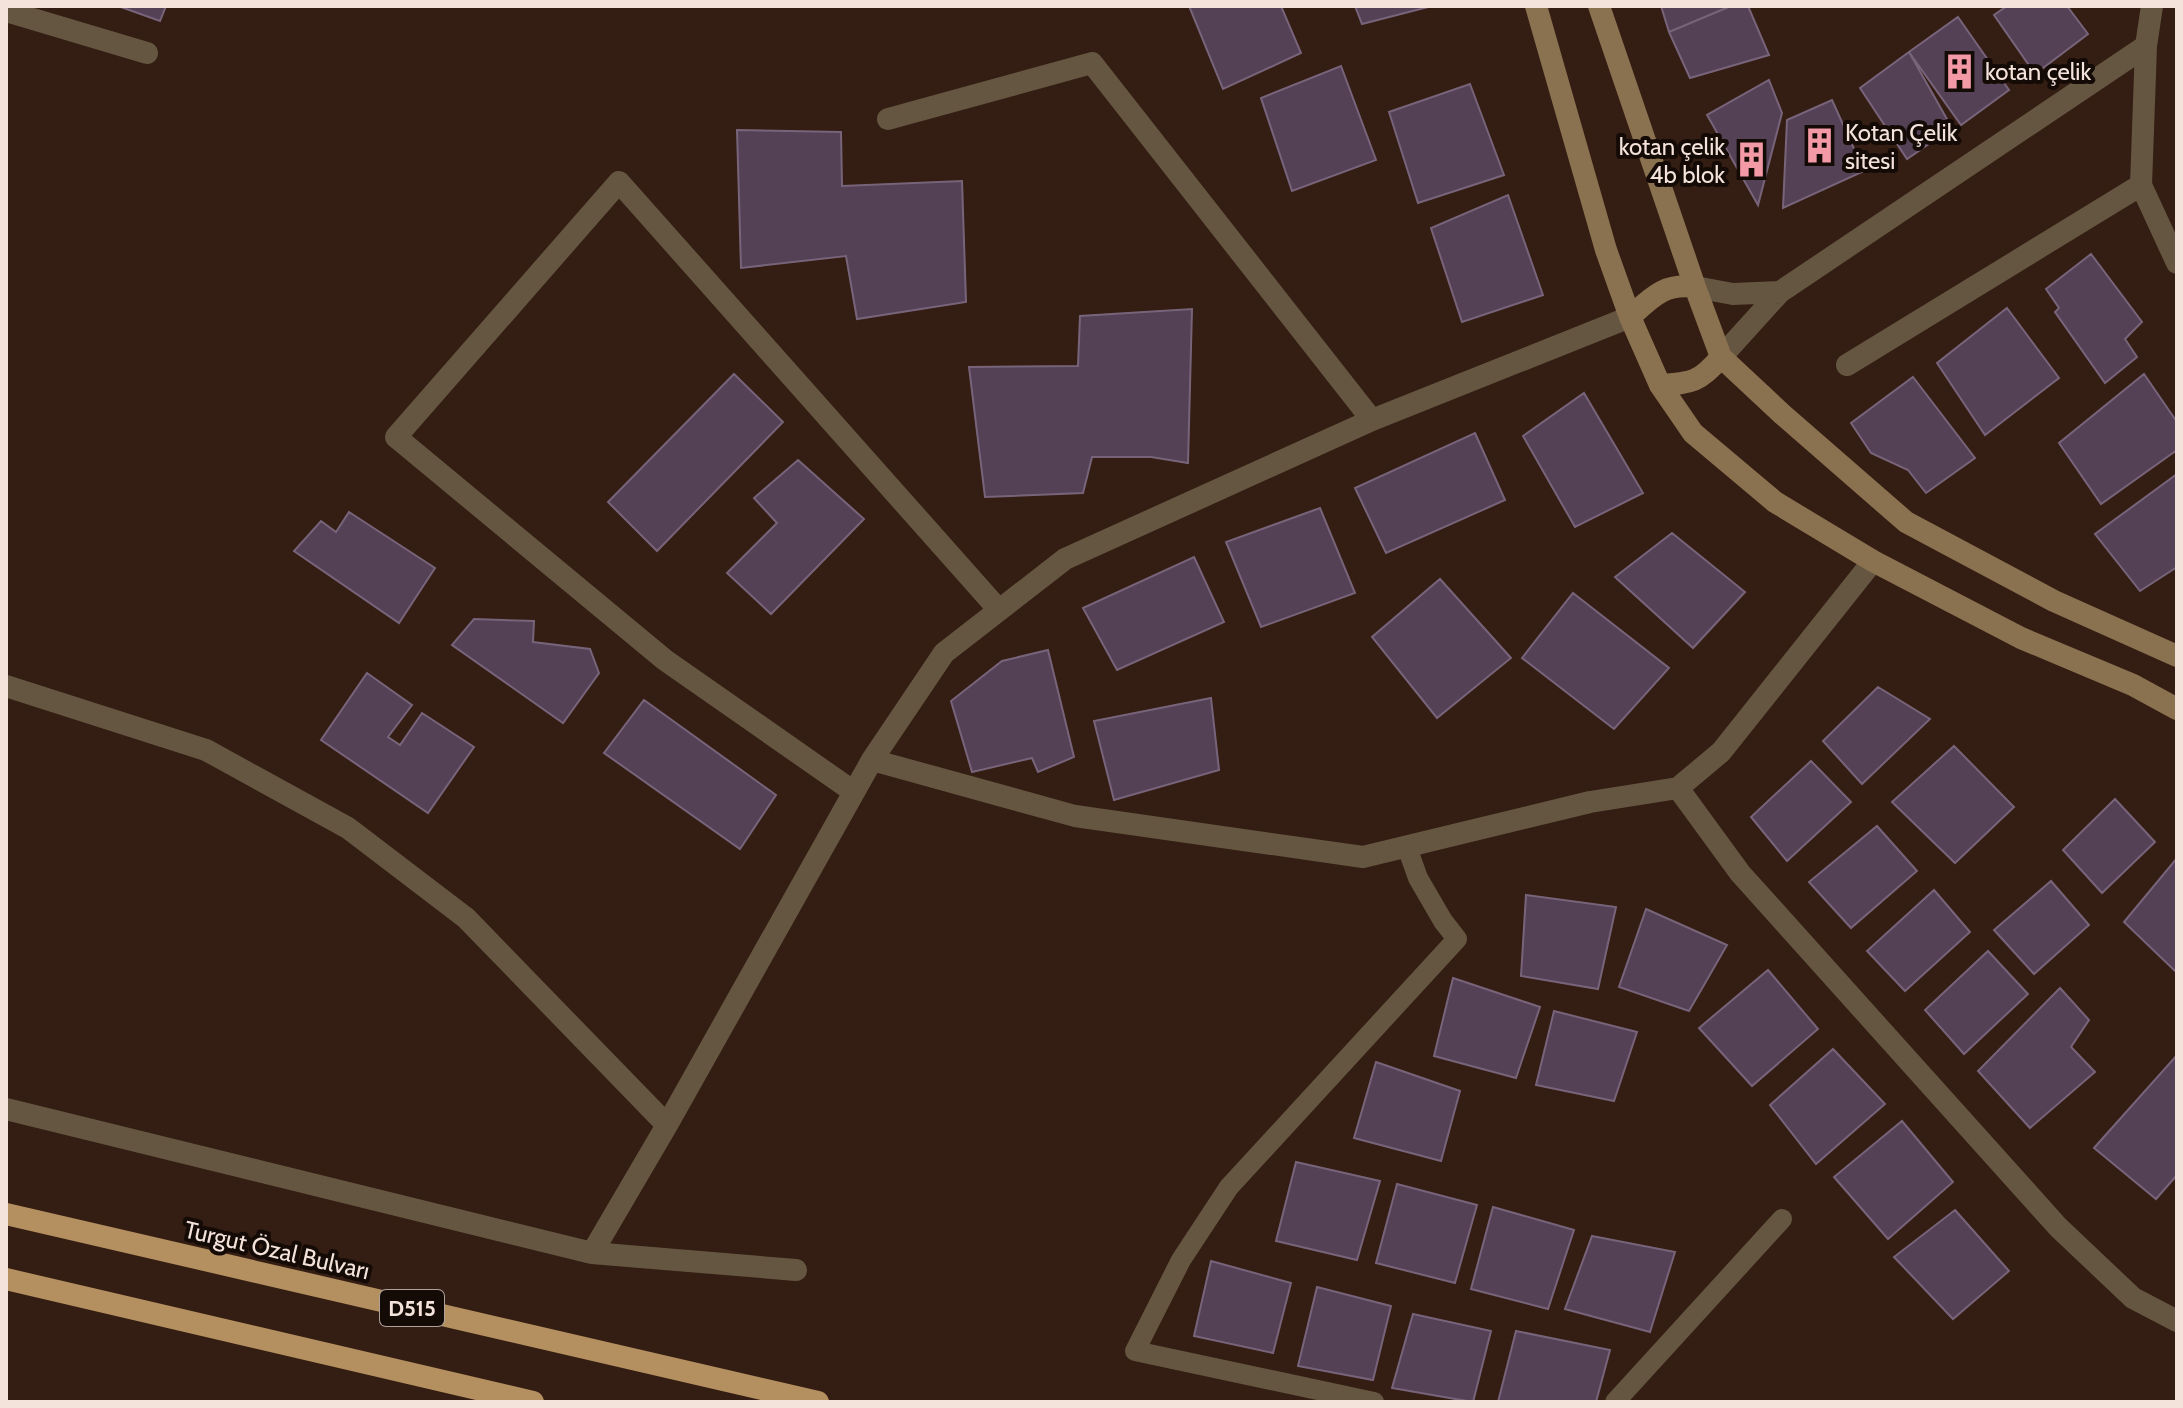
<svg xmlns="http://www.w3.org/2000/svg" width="2183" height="1408" font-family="Cabin,sans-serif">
  <rect width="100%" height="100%" fill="#341d12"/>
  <!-- building -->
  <path fill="#544156" stroke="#78647a" stroke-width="2" d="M118 6H166L160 21Z
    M1189 6H1281L1301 53 1223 89Z
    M1355 6H1432L1362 24Z
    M1661 6H1731L1669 32Z
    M1731 6H1748L1769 55 1690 78 1669 32Z
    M2007 6H2067L2088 34 2035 74 1994 15Z
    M1958 17 2009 90 1961 125 1909 52Z
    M1909 52 1952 128 1907 159 1860 88Z
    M1341 66 1376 160 1292 191 1261 98Z
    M1769 80 1782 113 1758 205 1707 115Z
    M1470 84 1504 175 1418 203 1389 112Z
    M1832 100 1864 171 1783 208 1787 120Z
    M737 130 841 132 842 186 962 181 966 302 857 319 846 256 741 268Z
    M1508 195 1543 295 1462 322 1431 228Z
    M2091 254 2142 322 2125 339 2137 357 2105 383 2055 312 2059 308 2046 289Z
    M2007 308 2059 378 1985 435 1937 363Z
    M1192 309 1188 463 1151 457H1092L1083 493 985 497 969 367 1078 366 1080 316Z
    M734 374 783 422 657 551 608 502Z
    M2144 374 2177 422V450L2101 504 2059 443Z
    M1913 377 1975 458 1926 493 1908 470 1871 453 1851 423Z
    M1584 393 1643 493 1575 527 1523 436Z
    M1475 433 1505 500 1386 553 1355 488Z
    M798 460 864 519 771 614 727 573 777 523 754 498Z
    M2177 474V567L2140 591 2095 534Z
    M1320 508 1355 593 1261 627 1226 542Z
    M349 512 435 568 399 623 294 551 321 521 336 532Z
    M1672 533 1745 592 1693 648 1615 577Z
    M1194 557 1224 622 1117 670 1083 608Z
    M1440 579 1511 658 1437 718 1372 637Z
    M1573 593 1669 668 1614 729 1522 658Z
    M474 619 534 621 533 642 590 649 599 673 563 723 452 645Z
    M1048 650 1074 757 1038 772 1032 758 972 772 951 701 1002 661Z
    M367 673 412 705 388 737 400 745 422 713 474 747 428 813 321 740Z
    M1878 687 1930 719 1862 784 1823 741Z
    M1211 698 1219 770 1114 800 1094 721Z
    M644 700 776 795 740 849 604 753Z
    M1954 746 2014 807 1955 863 1892 802Z
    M1811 761 1851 802 1787 861 1751 817Z
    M2115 799 2155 842 2102 893 2063 850Z
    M1877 826 1917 871 1851 928 1809 882Z
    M2177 858V968L2175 971 2124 922Z
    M2051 881 2089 925 2034 974 1994 930Z
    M1934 890 1970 932 1905 991 1867 951Z
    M1526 895 1616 907 1598 989 1521 976Z
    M1646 909 1727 945 1689 1011 1619 987Z
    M1988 951 2028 994 1964 1054 1925 1010Z
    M1768 970 1818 1029 1752 1086 1699 1028Z
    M1453 978 1540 1007 1516 1078 1434 1056Z
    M2060 988 2089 1020 2071 1047 2095 1072 2030 1128 1978 1071Z
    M1554 1011 1637 1032 1614 1101 1536 1085Z
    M1833 1049 1885 1104 1816 1164 1770 1105Z
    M2177 1055V1175L2156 1199 2094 1148Z
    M1376 1062 1460 1091 1441 1161 1354 1138Z
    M1902 1121 1953 1182 1888 1239 1834 1177Z
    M1296 1162 1380 1181 1357 1260 1276 1241Z
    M1397 1184 1477 1205 1455 1283 1376 1263Z
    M1493 1207 1574 1230 1548 1309 1471 1289Z
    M1955 1210 2009 1271 1953 1319 1894 1257Z
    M1592 1236 1675 1252 1650 1332 1565 1309Z
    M1211 1261 1291 1283 1273 1353 1194 1336Z
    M1317 1287 1391 1306 1373 1380 1298 1366Z
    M1413 1314 1491 1331 1473 1402 1392 1388Z
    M1516 1331 1610 1350 1596 1402H1498Z"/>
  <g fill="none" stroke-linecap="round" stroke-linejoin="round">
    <!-- service -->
    <path stroke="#655641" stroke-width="20" d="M1374 1402 1135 1351 1181 1260 1229 1187 1457 939 1443 921 1418 878 1407 847
      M1615 1402 1782 1219"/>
    <!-- minor -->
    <path stroke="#655641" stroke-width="22" d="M2152 6 2146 46 2141 185 2177 263
      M6 11 147 53
      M888 119 1092 63 1372 420
      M1695 287 1733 294 1780 292
      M1721 357 1780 292 2146 46
      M1847 365 2141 185
      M6 686 206 750 348 828 466 918 667 1125
      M872 760 1075 816 1363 857 1590 802 1678 788 1721 752 1873 561
      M1678 788 1740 873 2058 1227 2133 1298 2177 1321
      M854 792 665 660 396 437 619 182 999 610
      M6 1109 592 1253 796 1270
      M592 1253 667 1125 872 760 944 653 1065 559 1372 420 1630 317"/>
    <!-- secondary -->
    <path stroke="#8a7150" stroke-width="22" d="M1536 6 1606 250 1630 317 1660 385 1693 433 1775 502 1873 561 2021 638 2133 685 2177 709
      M1599 6 1695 287 1721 357 1782 414 1906 522 2054 601 2177 656
      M1630 317C1652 297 1664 283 1695 287
      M1660 385C1692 383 1700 382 1721 357"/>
    <!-- trunk -->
    <path stroke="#b49060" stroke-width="22" d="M6 1214 818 1402
      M6 1279 533 1402"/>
  </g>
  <!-- icons -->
  <defs>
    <symbol id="building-bare" viewBox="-9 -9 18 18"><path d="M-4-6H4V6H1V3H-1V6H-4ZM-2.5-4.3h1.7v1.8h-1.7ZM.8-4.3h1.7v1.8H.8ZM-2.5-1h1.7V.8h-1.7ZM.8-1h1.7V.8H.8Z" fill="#f49aa6" stroke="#140a06" stroke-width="2.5" paint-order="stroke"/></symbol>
  </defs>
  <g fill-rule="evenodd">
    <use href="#building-bare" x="1934" y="46" width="51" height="51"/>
    <use href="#building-bare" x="1794" y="120" width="51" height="51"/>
    <use href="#building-bare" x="1726" y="134" width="51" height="51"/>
  </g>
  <g text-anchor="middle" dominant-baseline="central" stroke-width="8" stroke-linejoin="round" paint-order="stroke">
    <!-- shield labels -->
    <rect fill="#140a06" stroke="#b0a29b" stroke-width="2" x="380" y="1290" width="64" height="36" rx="6"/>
    <g font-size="22" font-weight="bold" fill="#f3e3db">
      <text x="412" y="1308">D515</text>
    </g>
    <!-- poi labels -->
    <g font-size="24" fill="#f3e3db" stroke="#140a06" text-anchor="start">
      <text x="1985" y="71">kotan çelik</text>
      <text x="1845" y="132">Kotan Çelik<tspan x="1845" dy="28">sitesi</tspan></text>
      <text x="1725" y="146" text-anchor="end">kotan çelik<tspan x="1725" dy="28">4b blok</tspan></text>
    </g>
    <!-- street labels -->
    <g font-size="24" fill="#f3e3db" stroke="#140a06">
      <text transform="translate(277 1250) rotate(13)">Turgut Özal Bulvarı</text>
    </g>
  </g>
  <!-- border -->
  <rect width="2183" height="1408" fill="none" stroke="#f3e3db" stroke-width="16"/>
</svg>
